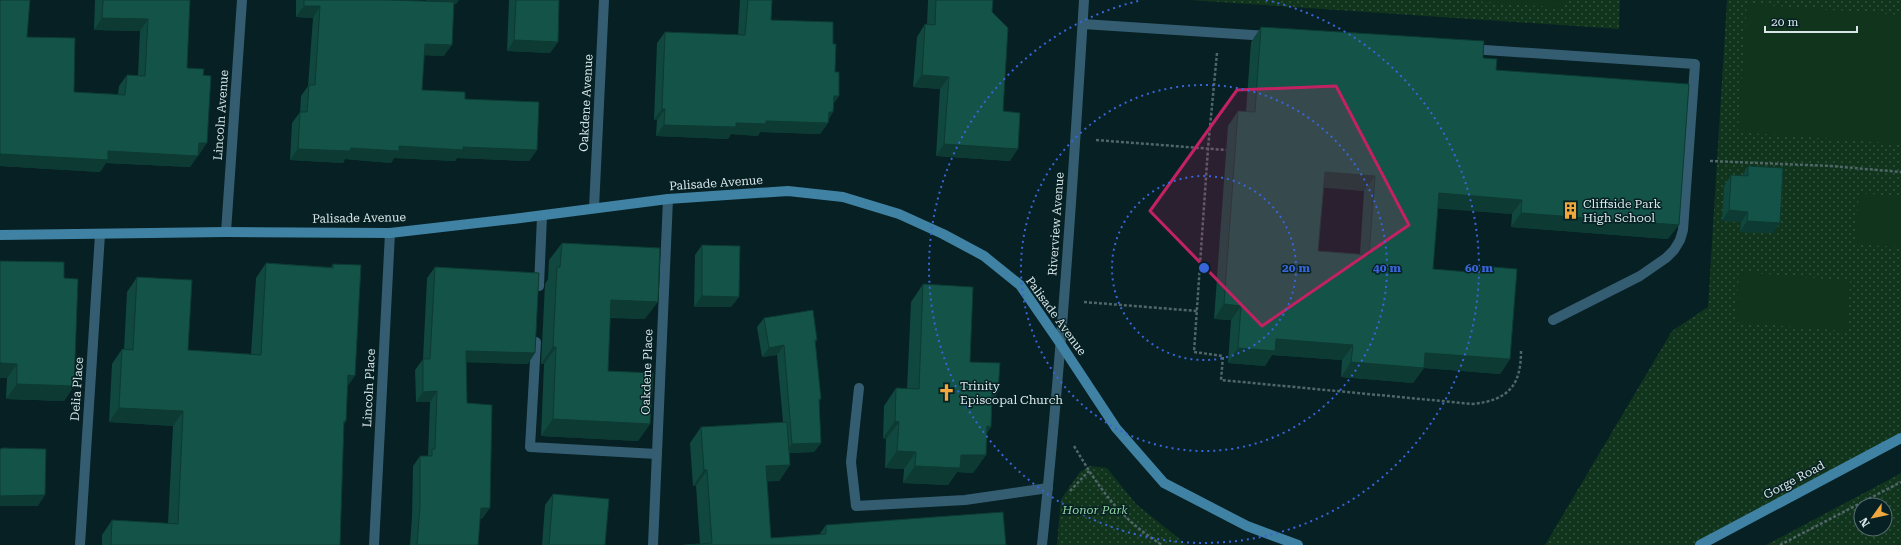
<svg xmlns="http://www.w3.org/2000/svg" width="1901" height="545" font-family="'Roboto Serif',serif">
  <defs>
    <pattern id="park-dots" width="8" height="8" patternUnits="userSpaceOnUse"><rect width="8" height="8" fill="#11341d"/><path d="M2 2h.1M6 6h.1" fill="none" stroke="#33513e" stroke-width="1.8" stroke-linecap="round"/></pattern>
  </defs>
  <rect width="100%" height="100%" fill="#062023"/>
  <!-- park -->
  <path fill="url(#park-dots)" fill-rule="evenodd" d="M1189 0H1620L1619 29Z
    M1727 0H1901V438L1700 545H1545L1672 331 1708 307Z
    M1090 466 1107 468 1136 504 1187 545H1057L1061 499 1080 472Z
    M1901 473V545H1766L1894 477ZM1861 505H1885V529H1861Z"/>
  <!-- garden -->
  <path fill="#11341d" d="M1463 0 1564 1V8Z
    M1747 4 1901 15V144L1738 132Z
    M1859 193 1901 197V247L1855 244Z
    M1739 272 1850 281 1847 331 1736 322Z"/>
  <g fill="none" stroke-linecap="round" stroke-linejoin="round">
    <!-- path -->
    <path stroke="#506668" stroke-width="2.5" stroke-dasharray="3 2" stroke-linecap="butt" d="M1217 53 1208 148 1194 352 1223 356 1221 380 1473 404C1508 400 1521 386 1521 351
      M1096 140 1226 150
      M1710 161 1831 166 1901 172
      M1084 302 1197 311
      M1074 446C1099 488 1119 518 1162 545
      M1070 491 1089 471
      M1780 545 1901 482"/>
    <!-- service -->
    <path stroke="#355d72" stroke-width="10" d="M1083 24 1268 36
      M1470 49 1695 64 1683 230 1680 240 1674 250 1666 258 1640 276 1553 320
      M539 286 542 216
      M536 342 530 447 657 454
      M859 388 851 462 856 506 965 500 1048 488"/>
    <!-- minor -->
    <path stroke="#355d72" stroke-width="10" d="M594 208 604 0
      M226 232 242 0
      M80 545 100 234
      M374 545 390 233
      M653 545 668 199
      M1042 545C1061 364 1073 182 1084 0"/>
    <!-- secondary -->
    <path stroke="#3f82a3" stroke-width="10" d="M0 235 226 232 390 233 513 219 668 199 788 191 843 197 899 214 943 234 984 256 1020 285 1060 343 1116 428 1164 483 1247 526 1298 545
      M1700 545 1901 438"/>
  </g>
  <!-- wall -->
  <path fill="#10473e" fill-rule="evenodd" d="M0 0 27 37 74 92 118 94 119 86 127 75H138L140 31 94 30 95 0H190L187 68 199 155H198L190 167 106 163 100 172 0 166Z
    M296 0H389L426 1V0H459L456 4H454L444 56 424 55 422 90 465 99 537 150 529 161 457 158 455 161 394 158 391 163 345 159 343 163 290 160 292 123 300 112 301 96 308 86 313 18 296 17Z
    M509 0H559L558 42 550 53 507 51Z
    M740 0H772L771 20 833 44 835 72 839 96 834 103 833 112 829 119 828 123 820 134 760 132 758 136 731 134 728 139 656 136 657 120H654L657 43 665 32 738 35Z
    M928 0H993L992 12 1010 161 936 156 940 89 913 87 917 37 925 24 927 25Z
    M1261 27 1483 58 1496 70 1668 239 1511 227 1512 214 1438 208 1433 269 1477 273 1482 266 1510 359 1500 374 1424 368 1413 383 1341 377 1342 360 1272 355 1265 366 1228 363 1231 320 1214 319 1228 126 1238 111 1246 112 1251 42ZM1323 187 1364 191 1360 254 1318 251Z
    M1748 166 1773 233 1740 232 1741 222 1722 221 1724 186 1731 175 1742 176Z
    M562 243 645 319 610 318 608 371 650 424 638 441 541 436 544 364H541L545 284 548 279 549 260Z
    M702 245 739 297 731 307H694L695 255Z
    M0 261 64 278 74 386 64 401 6 399 7 378H0Z
    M266 263 331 267 333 264 347 387 346 421 344 424 340 545H102V535L112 520 168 523 173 426 109 422 112 364 122 349 124 350 127 292 137 277 188 350 251 354 256 278Z
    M435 267 528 364 466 362 467 403 483 518 480 519 478 545H410L412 517 413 466 420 456H428L430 402H416L415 370 423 359 427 278Z
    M923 284 970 362 998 392 992 402 991 427 987 433 986 455 973 473 957 472 948 485 903 483 904 469 885 468 886 439 883 438 884 406 896 388 907 389 911 302Z
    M764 318 817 340 815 343 821 399 819 402 821 443 814 452 789 453 790 465 779 481H767L771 538 819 535 826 525 1006 545 700 544 696 486H693L690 443 701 427 783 422 777 355 762 357 757 327Z
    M553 494 605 545H542L545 505Z"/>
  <!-- shaded-wall -->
  <path fill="#0d3a32" d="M427 0H459L456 4 426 2Z
    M304 6H320L313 18 296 17Z
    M102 18 148 19 140 31 94 30Z
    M514 40 558 42 550 53 507 51Z
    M425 44 452 45 444 56 417 55Z
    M922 75 949 77 940 89 913 87Z
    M834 96H839L831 107Z
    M662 109H665L657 120H654Z
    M829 112H833L826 123H828L820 134 760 132 758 136 731 134 728 139 656 136 664 125 736 123 766 121Z
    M199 143H207L199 155 191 154Z
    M944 144 1018 149 1010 161 936 156Z
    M399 146 463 147 537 150 529 161 457 158 455 161 394 158 391 163 345 159 343 163 290 160 298 149 351 148Z
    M108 151 198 156 190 167 106 163 100 172 0 166V154Z
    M1325 172 1375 176 1364 191 1314 187Z
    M1439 193 1522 200 1512 214 1429 208Z
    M1729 210 1748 212 1741 222 1722 221Z
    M1521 213 1679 225 1668 239 1511 227Z
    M1747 221 1780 223 1773 233 1740 232Z
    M702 296 739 297 731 307H694Z
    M611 300 658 302 645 319 599 317Z
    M1224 304 1241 306 1231 320 1214 319Z
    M1276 339 1353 345 1342 360 1272 355 1265 366 1228 363 1238 348Z
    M784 345 777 355 762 357 769 348Z
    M553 347H556L544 364H541Z
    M466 351 535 353 528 364 459 362Z
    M1425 353 1510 359 1500 374 1424 368 1413 383 1341 377 1351 362Z
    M0 363 17 364 7 378H0Z
    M348 375 355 376 345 390Z
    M17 384 74 386 64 401 6 399Z
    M437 391 430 402H416L423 392Z
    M992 392H998L986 410Z
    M119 408 183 411 173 426 109 422Z
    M553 419 650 424 638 441 541 436Z
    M895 421 899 422 886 439 883 438Z
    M987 426 991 427 978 444Z
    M821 443 814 452 785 453 792 444Z
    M897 451 916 452 904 469 885 468Z
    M961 455H986L973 473 957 472 948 485 903 483 915 466Z
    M790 465 779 481 755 482 766 466Z
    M704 470H707L696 486H693Z
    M45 495 38 506H0V496Z
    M481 508H490L483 518 473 519Z"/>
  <!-- building -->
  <path fill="#135348" stroke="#0d3a32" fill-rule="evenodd" d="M0 0H30L27 37 75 38 74 92 125 95 127 75 145 76 148 19 102 18 103 0H190L187 68 204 69 203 75 211 76 207 143H199L198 156 108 151V160L0 154Z
    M304 0H389L454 2 452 45 425 44 422 90 465 92V99L539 102 537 150 463 147V150L399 146V151L351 148 350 151 298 149 300 112H307L309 85H315L320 6H304Z
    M516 0H559L558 42 514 40Z
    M748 0H772L771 20 833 22V44H836L835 72H839V96H834L833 112H829L828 123 766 121V124L736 123V127L664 125 665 109H662L665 32 745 35Z
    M936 0H993L992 12 1008 28 1003 111 1020 113 1018 149 944 144 949 77 922 75 925 24 935 25Z
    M1261 27 1484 41 1483 58 1497 59 1496 70 1689 84 1679 225 1521 213 1522 200 1439 193 1433 269 1481 273 1482 266 1517 269 1510 359 1425 353 1424 368 1351 362 1353 345 1276 339 1275 351 1238 348 1241 306 1224 304 1238 111 1255 112ZM1325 172 1375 176 1369 255 1318 251Z
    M1748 166 1783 168 1780 223 1747 221 1748 212 1729 210 1731 175 1748 176Z
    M562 243 660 248 658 302 611 300 608 371 653 373 650 424 553 419 556 347H553L557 267H560Z
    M702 245 740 246 739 297 702 296Z
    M0 261 64 262V278L78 279 74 386 17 384V364L0 363Z
    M266 263 333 268V264L361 265 355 376 348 375 346 421H344L340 545H111L112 520 178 524 183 411 119 408 122 349 133 350 137 277 192 280 188 350 261 355Z
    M435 267 539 273 535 353 466 351 467 403 492 405 490 508H481L478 545H417L420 506V456H432V449H435L437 391 423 392V359H430Z
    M923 284 973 287 970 362 1000 363 998 392H992L991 427 987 426 986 455H961L960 468 915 466 916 452 897 451 899 422 895 421 896 388 919 389Z
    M813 310 817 340H815L821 399H819L821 443 792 444 784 345 769 348 764 318Z
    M787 422 790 465 766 466 771 538 826 534V525L1003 512 1006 545H684L712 543 707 470H704L701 427Z
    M3 448 46 449 45 495 0 496V449Z
    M553 494 609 499 605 545H549Z"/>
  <!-- marked area -->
  <path fill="#c32262" fill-opacity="0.2" stroke="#c32262" stroke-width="3" stroke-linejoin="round" d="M1336 86 1409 225 1262 326 1150 211 1237 90Z"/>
  <!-- distance rings -->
  <g fill="none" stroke="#3965da" stroke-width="2" stroke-dasharray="2 4">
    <circle cx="1204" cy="268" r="92"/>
    <circle cx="1204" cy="268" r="183"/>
    <path d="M1266 0A275 275 0 1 1 1142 0"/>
  </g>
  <!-- icons -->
  <defs>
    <symbol id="building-bare" viewBox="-9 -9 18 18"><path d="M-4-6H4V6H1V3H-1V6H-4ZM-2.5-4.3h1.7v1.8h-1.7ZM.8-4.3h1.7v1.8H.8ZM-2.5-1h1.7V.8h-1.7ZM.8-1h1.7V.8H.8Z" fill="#efa73e" stroke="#062023" stroke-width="2.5" paint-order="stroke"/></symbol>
    <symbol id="church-bare" viewBox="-9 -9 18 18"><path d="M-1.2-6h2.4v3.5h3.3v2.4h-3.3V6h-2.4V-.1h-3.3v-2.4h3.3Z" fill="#efa73e" stroke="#062023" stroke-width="2.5" paint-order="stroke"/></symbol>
  </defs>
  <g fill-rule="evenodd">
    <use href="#building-bare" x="1558" y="198" width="25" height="25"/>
    <use href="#church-bare" x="934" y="380" width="25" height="25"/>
  </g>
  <g text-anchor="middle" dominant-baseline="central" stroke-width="3" stroke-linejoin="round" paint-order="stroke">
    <!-- street labels -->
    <g font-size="12" fill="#d8e6e8" stroke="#062023">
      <text transform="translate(586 103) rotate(-87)">Oakdene Avenue</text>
      <text transform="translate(221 115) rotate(-86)">Lincoln Avenue</text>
      <text transform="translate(716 183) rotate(-4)">Palisade Avenue</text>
      <text transform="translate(359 218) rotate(-1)">Palisade Avenue</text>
      <text transform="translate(1056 224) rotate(-86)">Riverview Avenue</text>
      <text transform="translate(1056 316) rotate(54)">Palisade Avenue</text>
      <text transform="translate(647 372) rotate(-88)">Oakdene Place</text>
      <text transform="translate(369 388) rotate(-87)">Lincoln Place</text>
      <text transform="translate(77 389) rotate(-86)">Delia Place</text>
      <text transform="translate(1794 480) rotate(-28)">Gorge Road</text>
    </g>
    <!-- poi labels -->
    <g font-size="12" fill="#d8e6e8" stroke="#062023" text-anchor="start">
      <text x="1583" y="204">Cliffside Park<tspan x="1583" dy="14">High School</tspan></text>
      <text x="960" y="386">Trinity<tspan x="960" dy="14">Episcopal Church</tspan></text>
    </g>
    <!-- park labels -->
    <g font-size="12" font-style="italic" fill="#91d3a3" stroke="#062023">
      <text x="1095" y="510">Honor Park</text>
    </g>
  </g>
  <circle cx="1204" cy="268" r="6" fill="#3965da" stroke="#062023" stroke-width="2"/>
  <g font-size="12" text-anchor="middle" font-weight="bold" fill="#3965da" stroke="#062023" stroke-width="3" stroke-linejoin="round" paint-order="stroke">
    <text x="1296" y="272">20 m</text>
    <text x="1387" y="272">40 m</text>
    <text x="1479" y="272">60 m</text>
  </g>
  <!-- north arrow -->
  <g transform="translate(1873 517) rotate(237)"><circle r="19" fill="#062023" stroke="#5a6f72"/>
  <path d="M0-3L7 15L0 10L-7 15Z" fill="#efa73e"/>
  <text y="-6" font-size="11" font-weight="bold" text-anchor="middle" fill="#d8e6e8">N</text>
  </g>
  <!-- scale -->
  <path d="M1765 26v6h92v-6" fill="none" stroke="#d8e6e8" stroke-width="2"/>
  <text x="1771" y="26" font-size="12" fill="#d8e6e8" stroke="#062023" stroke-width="3" paint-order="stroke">20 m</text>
</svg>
